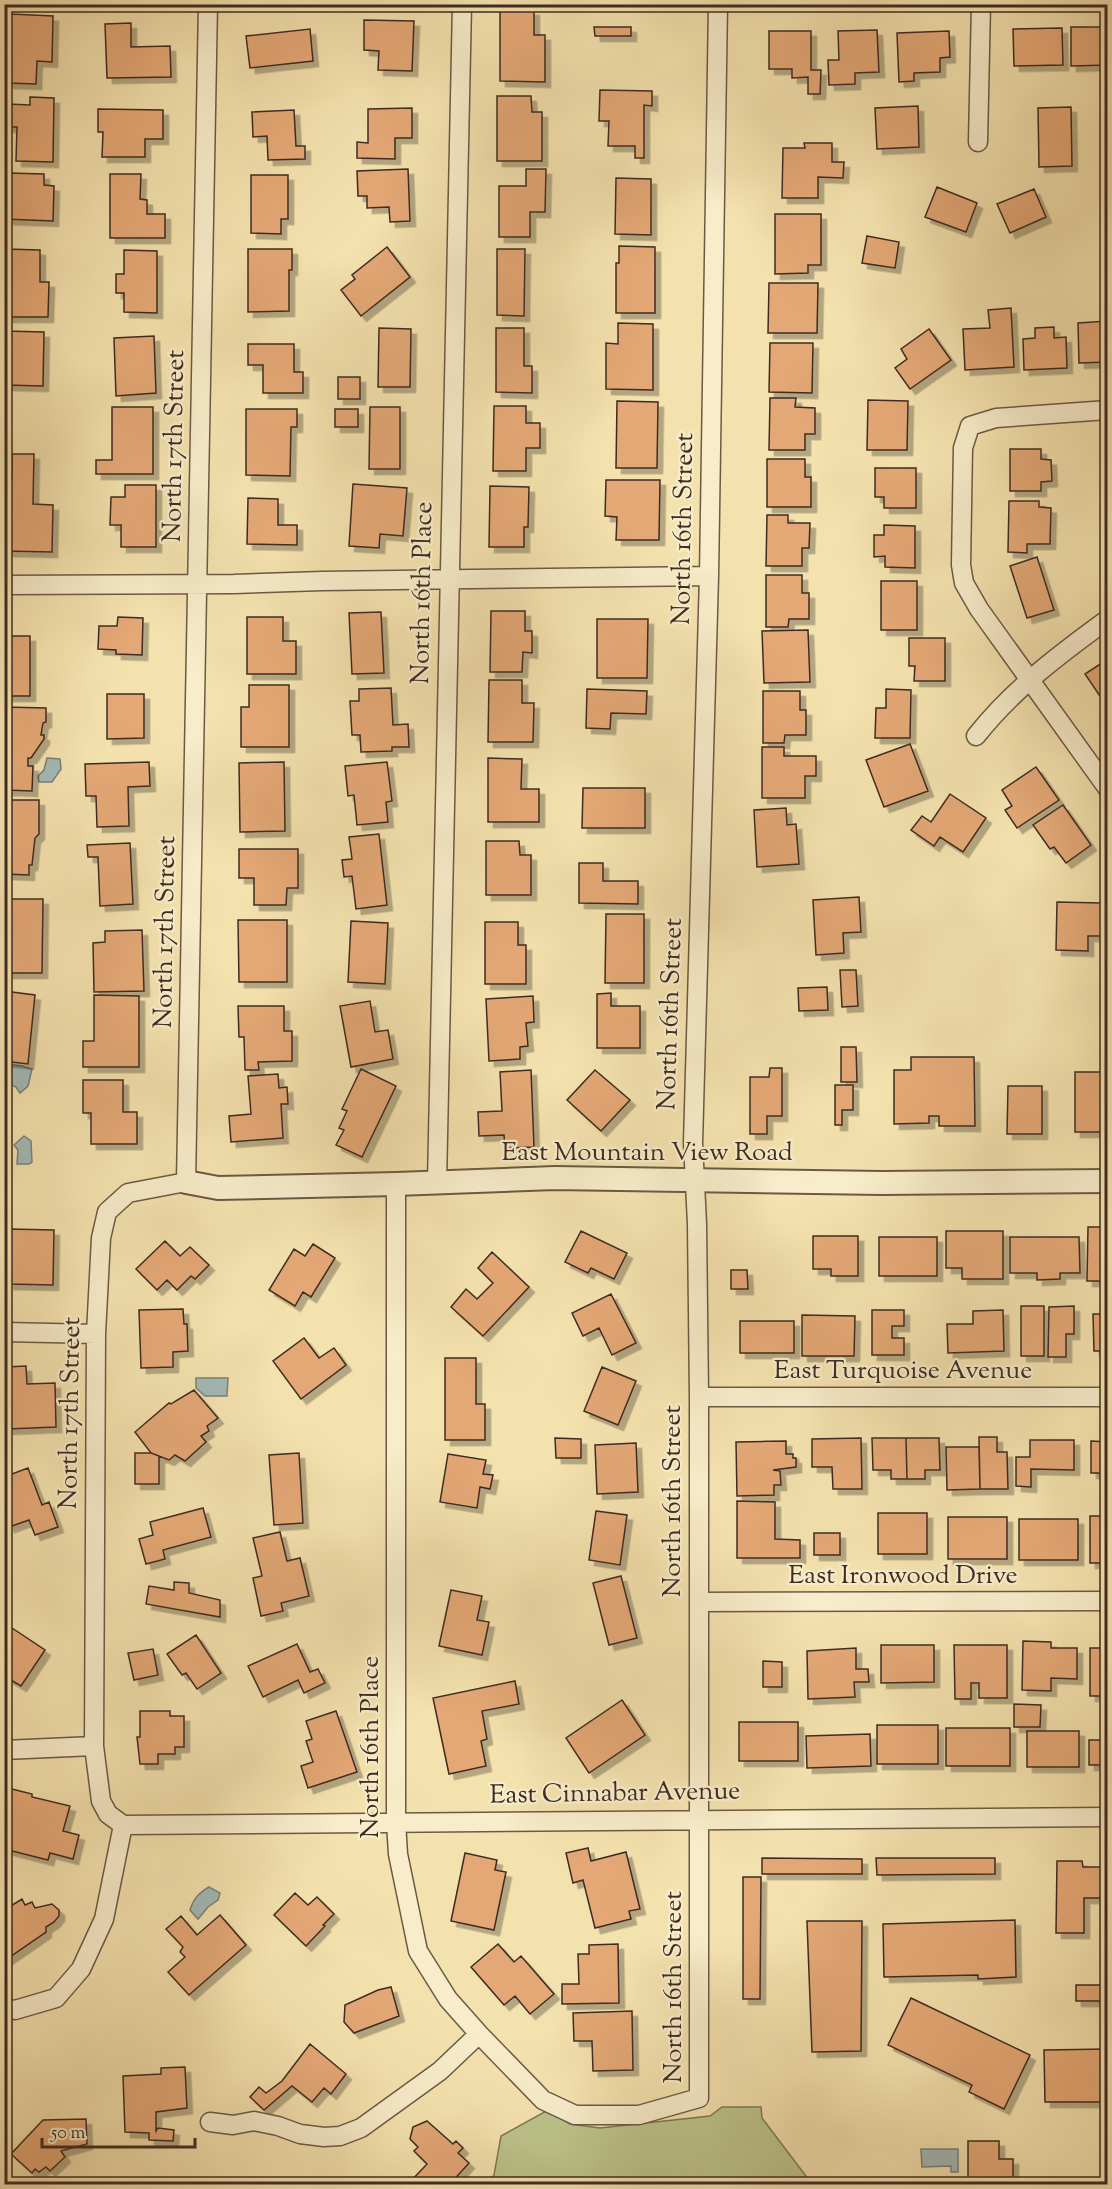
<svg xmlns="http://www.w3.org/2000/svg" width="1112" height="2189" font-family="'Sorts Mill Goudy',serif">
  <defs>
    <filter id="shadow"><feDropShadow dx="5.5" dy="5.5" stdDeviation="0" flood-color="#0004"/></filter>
  </defs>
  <rect width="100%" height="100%" fill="#f4e2ae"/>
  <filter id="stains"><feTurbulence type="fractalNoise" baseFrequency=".00333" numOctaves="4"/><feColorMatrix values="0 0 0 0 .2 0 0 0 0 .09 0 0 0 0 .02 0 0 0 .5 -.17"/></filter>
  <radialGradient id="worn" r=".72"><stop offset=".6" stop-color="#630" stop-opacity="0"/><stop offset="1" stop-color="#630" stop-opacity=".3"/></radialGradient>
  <!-- green -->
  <path fill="#bcc38a" stroke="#7e7756" stroke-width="1.5" d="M722 2107H761L762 2118 812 2184H486L494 2175 501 2136 548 2110 570 2124 600 2128 710 2116Z"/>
  <!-- water -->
  <path fill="#a2bab6" stroke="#7a817b" stroke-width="1.5" d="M47 758 60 759 61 769 52 782H39L38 776 44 770Z
    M5 1064 22 1066 32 1069 28 1086 20 1093 16 1087 5 1081Z
    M24 1136 31 1141 32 1162 29 1164H17L18 1150 14 1145Z
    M196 1378H228L227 1396H205L196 1388Z
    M209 1887 220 1893 218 1900 208 1907 198 1919 190 1910C193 1899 199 1893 209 1887Z
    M921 2149H958V2172H951V2166L922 2167Z"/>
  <!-- building -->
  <path fill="#e4a876" stroke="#3f2b22" stroke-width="1.5" filter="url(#shadow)" d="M500 10H534V35H545V82L500 81Z
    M10 14 53 16 52 62 37 61 36 84 8 83Z
    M364 20 414 21 412 71 378 70 379 51 364 50Z
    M131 23V47L170 46 171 77 107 78 105 24Z
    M594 27H631V36H595Z
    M1071 27H1108V65L1071 66Z
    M1062 28 1063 65 1014 66 1013 29Z
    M310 29 313 61 250 68 246 36Z
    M877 30 879 72 855 73V84L829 85 828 60H839L838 31Z
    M769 31H811V70H821L820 94H808V77L792 78V69H769Z
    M949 31 950 57 940 58V72L914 73V81L899 82 897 33Z
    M600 90 652 91V106L644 105V158H635V146H608L609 121H599Z
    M497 96H531L532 112H542V161H497Z
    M30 97 54 98 53 162 16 161 17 127H7L8 104 30 105Z
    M918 106 919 147 877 149 875 108Z
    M1071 107 1072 166 1039 167 1038 108Z
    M412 108V138H395V159L357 158V142L368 143V109Z
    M98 109 163 110V139H145V157H102L103 132H98Z
    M294 110 296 146H305V159L268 160 267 136 253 137 252 112Z
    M804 143H832V162H844L843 178 818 177V198H782L783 148H805Z
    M408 169 410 221 390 222 389 207 367 208V196H358L357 171Z
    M526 169H546L545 212H530V237H499V186H526Z
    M8 173 44 174V185L54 186 53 221 4 219V197L7 198Z
    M110 174H141L140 199 147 200V214H165V238H110Z
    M251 175H288V219H281V234L251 233Z
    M616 178 651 179V235L615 234Z
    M937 187 977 203 966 232 925 217Z
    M1034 189 1046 217 1010 233 997 204Z
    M775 214H821V265H808V273L775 274Z
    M867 236 899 242 895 268 862 263Z
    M619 246 655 247V313H616V263H619Z
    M387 247 410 277 361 316 341 290 355 279 352 275Z
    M5 249 40 250V282H49L48 317H5Z
    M248 249H292V270H289V311L248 312Z
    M497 249H525L524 316 497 315Z
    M124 250 157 251V313L124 312V293H116V274H124Z
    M769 283H818L817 333H768Z
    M1011 308 1014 367 965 370 963 329 990 328 988 310Z
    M1108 321V362L1079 363 1078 323Z
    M618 323 653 324V390L606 389V343L618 344Z
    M1054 327V338L1066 337 1067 368 1024 370 1023 339 1035 338V328Z
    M379 328 411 329 410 387H378Z
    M496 328H524V366H532V393L496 392Z
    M929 329 951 360 910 389 895 368 907 359 901 349Z
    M4 331 44 332 43 386 4 385Z
    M154 336 156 393 116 396 114 338Z
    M770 343H813L812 393 769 392Z
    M248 344H294V372H303V393H263V365H248Z
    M338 377H360V399H338Z
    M770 398H796L795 407 815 408V434H805V450H769Z
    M868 400 908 401 907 450H867Z
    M617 401 658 402 657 468H616Z
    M494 406H526V423H540V448H526V471H493Z
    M112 407H153V474H96V460H112Z
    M370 407H400V469H369Z
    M246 409H297V427H291L290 476 246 475Z
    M335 409H358V427H335Z
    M1010 449H1041V459L1051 460 1052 481 1041 482V491H1010Z
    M12 454H34L33 504 53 505 52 552 4 551V478H12Z
    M767 459H805V477H811V507H767Z
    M875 468H916V508H884V497H875Z
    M606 480H660L659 540H616L617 517 605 516Z
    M353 484 407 488 403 536 380 534 379 548 349 546Z
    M125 485H156V547H121V525H110L111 497H125Z
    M490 486 529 487 528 527H524V547H489Z
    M248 498 278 499V525H297V545L247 544Z
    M1009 501H1039V507L1051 508 1050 544H1027V553L1008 552Z
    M767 515H788V523H810L809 548H802V566H766Z
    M884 525 915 526V568L885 567V556L874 557V535H884Z
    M1037 557 1054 610 1027 618 1010 566Z
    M766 575H802V593H809V619H789L788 627H766Z
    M881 581H917V630H881Z
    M491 611H525V631H532V653L523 652 522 672H490Z
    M381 612 384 673 352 674 349 613Z
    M118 617 143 618 142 655 116 654V650L98 649 99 626H117Z
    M247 617H283V641H296V674H247Z
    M597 619H648L647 678H597Z
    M808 630 810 682 764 683 762 631Z
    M4 636H30V696H4Z
    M909 638H945V681H914L915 666H909Z
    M1108 659V708L1085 674Z
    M489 680H522V703H534L533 742H488Z
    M249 685H289V747H241V707H249Z
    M391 688 393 725 408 724 409 747H392V751L361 752 360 735H352L350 701H359V689Z
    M587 689 647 691 646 714 611 713 610 729 586 728Z
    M886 689 911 690 910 738H875L876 708H886Z
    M763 691H800V710H806V735H785L784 743H763Z
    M107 694H144V738L107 739Z
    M4 707 46 708V722L43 723 41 735H44V739L31 758H28V766H33L32 791 4 790Z
    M910 744 928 791 884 807 866 760Z
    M762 747H784V756H816V776H805V798H762Z
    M488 758 522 759 521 789H539V822H488Z
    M149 762 150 786 128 787 129 826 97 827 96 796H86L85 764Z
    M284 762 285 831 240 832 239 763Z
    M387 762 392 801 386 802 388 822 357 825 354 795 348 796 345 766Z
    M1036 767 1059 800 1017 828 1005 810 1012 806 1002 790Z
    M583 788H645V828H582Z
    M950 794 986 818 963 852 940 837 934 846 911 830 922 816 931 822Z
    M4 800H39V834L35 838 32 865H29V875L4 874Z
    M1063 805 1091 845 1066 863 1054 847 1050 849 1033 825Z
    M786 808 787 825 796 824 799 864 757 867 754 810Z
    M379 834 387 905 356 909 352 876 344 877 342 860 352 859 349 837Z
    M486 841H519L520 855H531V895H486Z
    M130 843 133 904 100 906 98 857H88L87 845Z
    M239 849H298V888H287L286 905H254V878H239Z
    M579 863H603V881H638V904L579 903Z
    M859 897 861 932 843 933 844 953 816 955 813 900Z
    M4 899H43L42 973H4Z
    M1057 902 1101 903V936H1088V951L1056 950Z
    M606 914H644V983H605Z
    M238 920H287V982H239Z
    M351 921 388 923 385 984 348 982Z
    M485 922H518V945H526V984H485Z
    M142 930 144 991 94 992 93 943 105 942V931Z
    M840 970H856L858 1006 842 1007Z
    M827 987 828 1010 799 1011 798 988Z
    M4 991 35 995 28 1064 4 1061Z
    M611 993V1006H640V1048H597V994Z
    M94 995 139 996V1067H83V1041H94Z
    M533 996 534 1022 526 1023 528 1046 520 1047V1059L489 1061 486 999Z
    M370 1001 375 1032 388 1030 393 1059 351 1067 340 1006Z
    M238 1006H284V1031H292V1061L258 1062 259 1070H245L244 1037H239Z
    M841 1047H856L857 1082H841Z
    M911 1057H974L975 1126H939V1116H929V1123L894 1124V1070H911Z
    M770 1068H782V1116H767V1134H750V1077H769Z
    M361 1069 396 1086 362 1157 336 1145 344 1130 339 1128 347 1111 342 1109Z
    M531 1070 534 1147 505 1148 504 1135 479 1136 478 1112 502 1111 500 1072Z
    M595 1070 630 1100 601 1131 567 1100Z
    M1075 1072H1108V1132H1075Z
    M278 1074 279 1088 287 1087 288 1104H281L283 1138 231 1142 229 1116 251 1114 248 1076Z
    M83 1080H123V1112H137V1144H91V1113H83Z
    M835 1085H853V1110H842V1125H835Z
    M1008 1086H1042V1134H1007Z
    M1088 1227H1108V1281H1087Z
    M9 1229 54 1230 53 1285 8 1284Z
    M581 1231 627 1253 614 1279 591 1268 588 1273 565 1262Z
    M946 1231H1003V1279H962V1268H946Z
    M813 1236H858V1276H831V1269H813Z
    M879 1237H937V1276H879Z
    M1010 1237H1079L1080 1273H1060V1279L1037 1280V1273H1010Z
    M165 1241 180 1256 190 1247 209 1265 195 1279 191 1276 177 1290 167 1280 157 1290 136 1269Z
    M313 1244 335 1258 311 1297 303 1292 295 1306 269 1290 294 1249 305 1256Z
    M492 1252 529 1287 483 1336 451 1307 466 1289 477 1299 493 1283 478 1268Z
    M731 1270H747L748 1289H731Z
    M611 1294 636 1343 612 1355 599 1328 583 1336 572 1313Z
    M1021 1306H1044V1356H1021Z
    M1074 1306V1334H1066V1357H1048L1049 1307Z
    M183 1309 184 1324H187L188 1351 173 1352V1367L141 1368 139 1310Z
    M872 1310H904V1326H892V1338H904V1355H872Z
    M1003 1310 1004 1351 948 1353 947 1324H973V1311Z
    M1093 1314H1108V1351H1094Z
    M802 1315 855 1316 854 1356H802Z
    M740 1321H794V1353H740Z
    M304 1338 319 1358 334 1348 346 1365 301 1399 273 1361Z
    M445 1358H476V1404H485V1440H445Z
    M26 1366 27 1384 55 1383 56 1427 7 1429 5 1367Z
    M602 1367 636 1381 618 1425 584 1411Z
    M194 1390 218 1418 207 1426 209 1431 201 1436 206 1442 185 1461 175 1455 169 1460 151 1453 135 1432 169 1403 171 1404Z
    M979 1437H997V1452H1007L1008 1489H980Z
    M555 1438 581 1439V1458H556Z
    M861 1438 862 1489H833L832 1467H812V1439Z
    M872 1438H906L907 1479H891V1470H873Z
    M906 1438H939L940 1470H925V1479H907Z
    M1030 1440H1074V1470L1031 1469V1487L1016 1486V1457H1030Z
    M786 1441V1454H793V1458H796V1467L773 1470 780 1471 781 1485H774V1495L737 1496 736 1442Z
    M1091 1441 1108 1442V1473H1091Z
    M636 1443 638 1492 597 1494 595 1445Z
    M946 1447H979L980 1489 947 1490Z
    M135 1453H151L159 1456V1484H135Z
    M299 1453 303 1523 274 1525 269 1455Z
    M448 1454 486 1460 483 1474 493 1475 490 1489 480 1487 477 1508 440 1502Z
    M28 1468 42 1505 49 1502 58 1527 35 1535 29 1520 9 1527 7 1521 4 1522V1477Z
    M737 1501 775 1502V1539L800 1540V1558H737Z
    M203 1508 211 1537 163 1550 165 1559 146 1564 139 1539 153 1535 150 1522Z
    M596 1511 627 1515 620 1565 589 1560Z
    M878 1513H927V1554H878Z
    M1090 1516H1108V1563H1090Z
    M948 1517H1007V1559H948Z
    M1019 1519H1078V1560H1019Z
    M280 1532 287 1561 300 1558 309 1596 281 1603 283 1611 261 1616 253 1578 262 1576 253 1538Z
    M814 1533H840V1555H814Z
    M621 1576 637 1638 609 1645 593 1583Z
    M174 1582 189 1583V1593L220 1600V1617L146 1604 149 1586 174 1590Z
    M451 1590 482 1596 477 1620 489 1622 482 1655 439 1646Z
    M6 1624 45 1650 21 1686 4 1676V1627Z
    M196 1635 221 1673 197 1689 186 1673 182 1675 167 1654Z
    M1023 1641 1051 1642V1648H1077V1679L1051 1678V1691L1022 1690Z
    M1104 1641H1108V1696H1090V1648H1104Z
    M297 1644 310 1672 318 1669 325 1683 304 1693 298 1680 263 1697 248 1666Z
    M881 1645H934V1682L881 1683Z
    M954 1645H1007V1698H979V1683H971V1699H955Z
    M856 1648V1669H868L869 1682H854L855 1697 808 1699 807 1651Z
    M153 1649 158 1675 134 1680 128 1653Z
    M763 1661 782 1662V1687H763Z
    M515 1681 519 1704 482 1711 487 1739 481 1741 486 1766 449 1774 433 1698Z
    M622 1700 645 1735 589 1773 566 1738Z
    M1014 1704 1041 1705 1040 1727H1014Z
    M140 1711H170V1716H184V1747H175V1754H158V1764H140L137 1737H140Z
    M336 1711 357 1772 308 1788 301 1766 313 1762 306 1741 312 1739 306 1721Z
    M1101 1720H1108V1765H1089V1740H1101Z
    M739 1722H798V1761H739Z
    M877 1725H938V1764H877Z
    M946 1728H1010V1766H946Z
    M1027 1731H1079V1767H1027Z
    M870 1734 871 1766 807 1768 806 1736Z
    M4 1787 32 1794V1797L70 1806 63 1831 79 1835 73 1859 50 1853 48 1860 4 1849 10 1822 4 1820Z
    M588 1848 591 1861 626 1852 640 1909 629 1911 631 1919 595 1928 583 1880 573 1883 566 1853Z
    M465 1853 497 1860 495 1870 506 1872 494 1930 451 1921Z
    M762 1858 862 1859V1874H762Z
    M876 1858H995V1874L877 1875Z
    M1057 1861H1082L1083 1867H1108V1898H1084V1933H1056Z
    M743 1877H761L760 1999H743Z
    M295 1893 308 1905 317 1897 334 1914 323 1925 325 1926 306 1946 274 1915Z
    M22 1899 25 1905 32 1902 35 1908 52 1904 59 1910V1916L54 1922 46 1927V1932L4 1961V1910Z
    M220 1915 246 1945 189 1995 168 1972 185 1957 180 1952 183 1947 166 1929 181 1916 197 1935Z
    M1015 1920 1016 1977 978 1979V1975L884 1977 883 1924Z
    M807 1921H862L861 2051 812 2052Z
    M498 1944 514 1962 521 1956 554 1994 530 2014 515 1996 504 2005 471 1967Z
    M618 1944 619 2003 562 2004V1984H579L578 1954H589V1945Z
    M1076 1985H1108V2001H1076Z
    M391 1987 399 2016 354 2033 344 2022 345 2005 378 1990Z
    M911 1998 1030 2055 1004 2109 969 2092 972 2085 888 2045Z
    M632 2011 633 2070 593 2071 592 2041H574L573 2013Z
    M310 2044 346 2074 331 2094 324 2088 312 2102 292 2086 264 2110 250 2097 259 2087 266 2093 282 2081Z
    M1108 2049V2102H1045L1044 2050Z
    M185 2067 187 2108 156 2112V2131L158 2128 174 2130 173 2141 149 2140V2133L125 2132 123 2076 161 2074V2068Z
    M86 2119 87 2144 61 2151 65 2157 50 2171 46 2167 39 2172 35 2169 32 2173 11 2154 43 2120Z
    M427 2121 453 2144 456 2141 463 2148 458 2153 469 2163 450 2184 409 2183 427 2164 414 2151 418 2147 410 2139 413 2127Z
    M968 2141H999V2159H1013V2181H999V2184H968Z"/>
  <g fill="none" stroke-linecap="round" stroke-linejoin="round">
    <defs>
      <path id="minor" d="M208 4 186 1182 128 1193 107 1212 101 1238 96 1334 94 1746 101 1801 108 1814 123 1825 1108 1817
        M978 142 981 4
        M1108 410 996 418 970 426 963 448 961 565 964 583 979 609 1108 789
        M4 585 234 584 322 581 709 576
        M976 736C1013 689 1060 654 1108 619
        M437 1183 462 4
        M396 1184V1822L398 1854 418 1951 448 1999 479 2034 543 2100 575 2115H639L699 2098V1397L697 1224 693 1143 709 576 718 4
        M4 1332 96 1334
        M699 1397H1108
        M699 1602 1108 1601
        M4 1750 94 1746
        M4 2008 15 2010 56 1998 81 1969 104 1919 123 1825
        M210 2122 233 2125 254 2121 278 2126 300 2134 324 2137 340 2136 361 2128 440 2071 479 2034"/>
      <path id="tertiary" d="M186 1182 218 1188 396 1184 555 1178 882 1183 1108 1181"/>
    </defs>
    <!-- minor casing -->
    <use href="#minor" stroke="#6c5945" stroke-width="21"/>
    <!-- tertiary casing -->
    <use href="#tertiary" stroke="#6c5945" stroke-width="26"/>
    <!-- minor -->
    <use href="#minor" stroke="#f8ecca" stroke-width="18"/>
    <!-- tertiary -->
    <use href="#tertiary" stroke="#f8ecca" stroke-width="22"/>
  </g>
  <g text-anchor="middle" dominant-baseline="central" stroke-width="4.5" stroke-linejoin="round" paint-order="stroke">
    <!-- street labels -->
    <g font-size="26" fill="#3f2b22" stroke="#f8ecca">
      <text transform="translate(175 446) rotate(-89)">North 17th Street</text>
      <text transform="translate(684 529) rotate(-89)">North 16th Street</text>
      <text transform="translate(423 593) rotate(-89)">North 16th Place</text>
      <text transform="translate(166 932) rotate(-89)">North 17th Street</text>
      <text transform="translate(671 1014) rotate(-88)">North 16th Street</text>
      <text x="647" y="1153">East Mountain View Road</text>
      <text x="903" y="1371">East Turquoise Avenue</text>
      <text transform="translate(71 1413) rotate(-89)">North 17th Street</text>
      <text transform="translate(673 1501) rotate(-90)">North 16th Street</text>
      <text x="903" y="1576">East Ironwood Drive</text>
      <text transform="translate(371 1747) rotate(-90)">North 16th Place</text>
      <text transform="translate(615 1794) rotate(-1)">East Cinnabar Avenue</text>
      <text transform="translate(674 1987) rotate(-90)">North 16th Street</text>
    </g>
  </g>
  <!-- margin -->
  <rect width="1112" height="2189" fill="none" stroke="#f4e2ae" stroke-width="24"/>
  <rect x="6" y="6" width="1100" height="2177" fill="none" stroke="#3f2b22" stroke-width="3"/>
  <rect x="12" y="12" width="1088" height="2165" fill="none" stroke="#3f2b22" stroke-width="1.5"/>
  <!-- scale -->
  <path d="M42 2138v9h153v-9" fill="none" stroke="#3f2b22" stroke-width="3"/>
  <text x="51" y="2138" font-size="18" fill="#3f2b22" stroke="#f8ecca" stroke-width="4.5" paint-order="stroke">50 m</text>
  <rect width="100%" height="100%" filter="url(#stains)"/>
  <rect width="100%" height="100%" fill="url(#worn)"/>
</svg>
